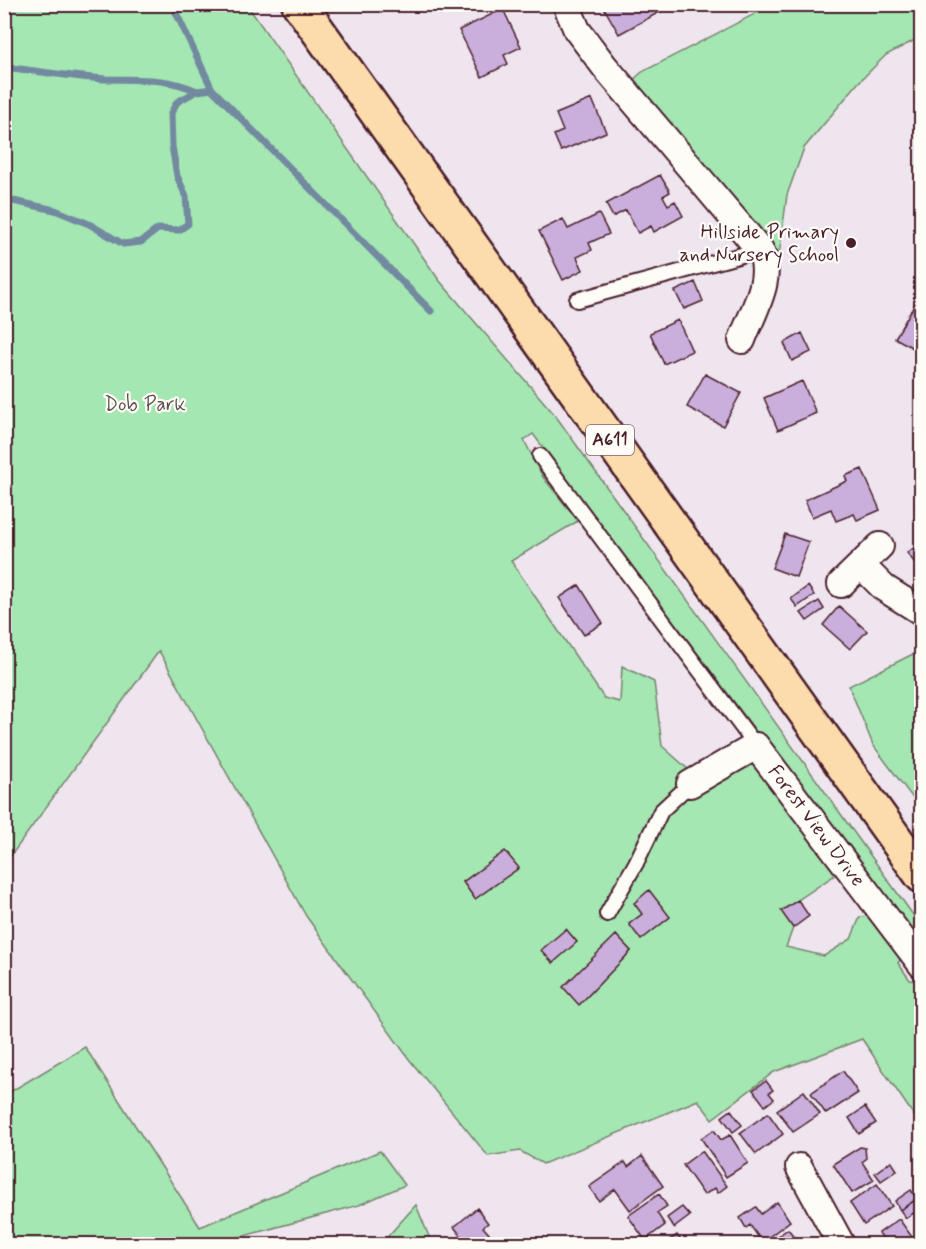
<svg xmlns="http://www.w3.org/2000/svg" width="926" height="1249" font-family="Mynerve,sans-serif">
  <rect width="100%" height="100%" fill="#eee5ef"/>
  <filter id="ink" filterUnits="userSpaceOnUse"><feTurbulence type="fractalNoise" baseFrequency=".0167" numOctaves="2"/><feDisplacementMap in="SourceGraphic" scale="12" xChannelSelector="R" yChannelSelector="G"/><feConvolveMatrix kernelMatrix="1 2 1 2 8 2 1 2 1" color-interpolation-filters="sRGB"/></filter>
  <g filter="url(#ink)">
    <!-- green -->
    <path fill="#a4e7b2" stroke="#77836e" stroke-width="1.5" fill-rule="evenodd" d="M4 5H247L439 280 555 415 921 926V951L533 434 524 440 543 477 578 521 511 561 604 698 620 702 622 666 654 682 662 746 706 785 753 761 842 870 782 911 793 928 786 947 824 956 851 939 860 917 876 915 905 952 898 963 910 980 921 982V1126L862 1039 774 1072 712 1119 698 1100 543 1164 520 1151 488 1156 409 1059 306 916 159 651 5 864ZM505 852 518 868 475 899 463 882ZM616 935 631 951 580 1004Z
      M772 5H921V37L886 55 858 83 804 148 787 195 779 256 631 82 642 72Z
      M921 650V809L873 745 849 686Z
      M85 1047 200 1227 380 1151 405 1185 359 1205 214 1244H107L103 1237 89 1244H5V1095Z
      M416 1205 432 1244H381Z"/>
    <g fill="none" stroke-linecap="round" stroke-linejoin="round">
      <!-- stream -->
      <path stroke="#7289a0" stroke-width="7" d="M4 67C38 71 72 77 106 79 138 80 167 77 197 91
        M212 89 431 311
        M4 199 55 210 89 224 123 244 141 242 158 229 179 230 188 224 186 196 177 176 172 146 171 113 177 102 197 91 212 89 172 4"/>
    </g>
    <!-- building -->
    <path fill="#caaedb" stroke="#4a1f2b" stroke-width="1.5" d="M605 4H653L658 13 619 34 603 6Z
      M653 4H675L658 13Z
      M503 9 521 47 504 55 508 64 482 77 459 30Z
      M592 99 606 132 561 151 554 135 563 131 556 114Z
      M660 175 670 192 663 196 668 205 675 201 683 216 654 232 651 226 638 233 626 210 613 217 606 204Z
      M599 214 609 234 589 243 592 250 577 257 583 270 563 280 539 231 563 219 568 229Z
      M695 282 703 301 684 309 675 291Z
      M922 292V353L895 338Z
      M678 320 692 351 664 364 650 333Z
      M802 333 811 352 792 361 784 343Z
      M705 374 741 393 723 426 687 407Z
      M802 381 816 413 778 430 764 398Z
      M862 469 880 510 857 520 854 514 836 521 831 509 812 517 805 500 847 481 845 476Z
      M785 534 809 542 796 577 772 568Z
      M922 542V572L907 553Z
      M579 585 603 623 584 635 559 598Z
      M808 586 814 595 797 607 791 599Z
      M819 601 824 609 807 621 801 613Z
      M839 606 867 631 850 649 823 625Z
      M505 851 519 868 475 899 463 882Z
      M649 890 670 917 641 940 629 924 642 914 634 903Z
      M798 900 809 916 793 928 781 911Z
      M566 929 577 942 553 963 541 950Z
      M616 935 631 951 579 1005 563 987Z
      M843 1071 858 1093 826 1114 811 1093Z
      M766 1081 773 1090 769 1093 774 1099 765 1106 753 1090Z
      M804 1091 820 1114 793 1132 777 1110Z
      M865 1107 876 1123 859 1134 849 1118Z
      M731 1110 742 1125 733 1132 722 1117Z
      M768 1113 783 1134 756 1154 740 1133Z
      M714 1130 721 1140 730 1135 748 1163 726 1177 701 1138Z
      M860 1147 865 1148 866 1159 862 1162 874 1180 852 1193 833 1164Z
      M702 1151 727 1186 718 1193 715 1188 704 1195 683 1165Z
      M642 1156 663 1186 630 1210 615 1189 599 1201 589 1187 625 1162 628 1167Z
      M891 1161 897 1170 881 1181 875 1173Z
      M877 1184 892 1206 864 1225 850 1203Z
      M911 1190 917 1199 900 1210 895 1201Z
      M659 1194 667 1206 657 1213 665 1225 645 1240 628 1216Z
      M917 1199 922 1208 906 1218 900 1210Z
      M777 1202 790 1221 762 1242 750 1225 746 1228 740 1218 756 1207 761 1214Z
      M682 1207 690 1216 674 1228 667 1218Z
      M477 1208 488 1223 483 1227 498 1244H468L454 1227Z
      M899 1219 917 1244H887L879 1233Z
      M788 1229 800 1244H767Z
      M677 1235 684 1244H663Z"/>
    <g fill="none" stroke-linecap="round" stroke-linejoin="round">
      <defs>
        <path id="lane" d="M577 300 760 250
          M540 456 756 746
          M607 914 636 863 661 811 690 784"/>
        <path id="street" d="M566 4 577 30 605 67 760 250C775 277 752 313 742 340
          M861 565 884 588 922 612
          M841 584 880 546
          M690 784 756 746 922 965
          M799 1167 841 1244"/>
        <path id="primary" d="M299 4 922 876"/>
      </defs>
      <!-- lane casing -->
      <use href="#lane" stroke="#4a1f2b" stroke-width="18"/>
      <!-- street casing -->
      <use href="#street" stroke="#4a1f2b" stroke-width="30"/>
      <!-- primary casing -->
      <use href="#primary" stroke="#4a1f2b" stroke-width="38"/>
      <!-- lane -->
      <use href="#lane" stroke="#fdfcf7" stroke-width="14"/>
      <!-- street -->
      <use href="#street" stroke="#fdfcf7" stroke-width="26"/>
      <!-- primary -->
      <use href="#primary" stroke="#fcdcac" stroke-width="33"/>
    </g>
  </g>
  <!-- markers -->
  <circle fill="#4a1f2b" stroke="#fdfcf7" stroke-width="2" cx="851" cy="243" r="6"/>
  <g text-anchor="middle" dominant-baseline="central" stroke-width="4.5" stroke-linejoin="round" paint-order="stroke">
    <!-- shield labels -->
    <rect fill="#fdfcf7" stroke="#806168" stroke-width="1.5" x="586" y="425" width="48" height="30" rx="4.5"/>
    <g font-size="18" font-weight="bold" fill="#4a1f2b">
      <text x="610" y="440">A611</text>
    </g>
    <!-- poi labels -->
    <g font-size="20" fill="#4a1f2b" stroke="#fdfcf7" text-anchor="end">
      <text x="839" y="232">Hillside Primary<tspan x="839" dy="23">and Nursery School</tspan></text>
    </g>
    <!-- park labels -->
    <g font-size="20" fill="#60514d" stroke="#fdfcf7">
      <text x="145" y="404">Dob Park</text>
    </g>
    <!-- street labels -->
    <g font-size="20" fill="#4a1f2b" stroke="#fdfcf7">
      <text transform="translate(816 826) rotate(53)">Forest View Drive</text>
    </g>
  </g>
  <!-- margin -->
  <rect width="926" height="1249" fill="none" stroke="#fdfcf7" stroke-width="24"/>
  <rect x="12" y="12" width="902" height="1225" fill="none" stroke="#4a1f2b" stroke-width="2" filter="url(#ink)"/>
</svg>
